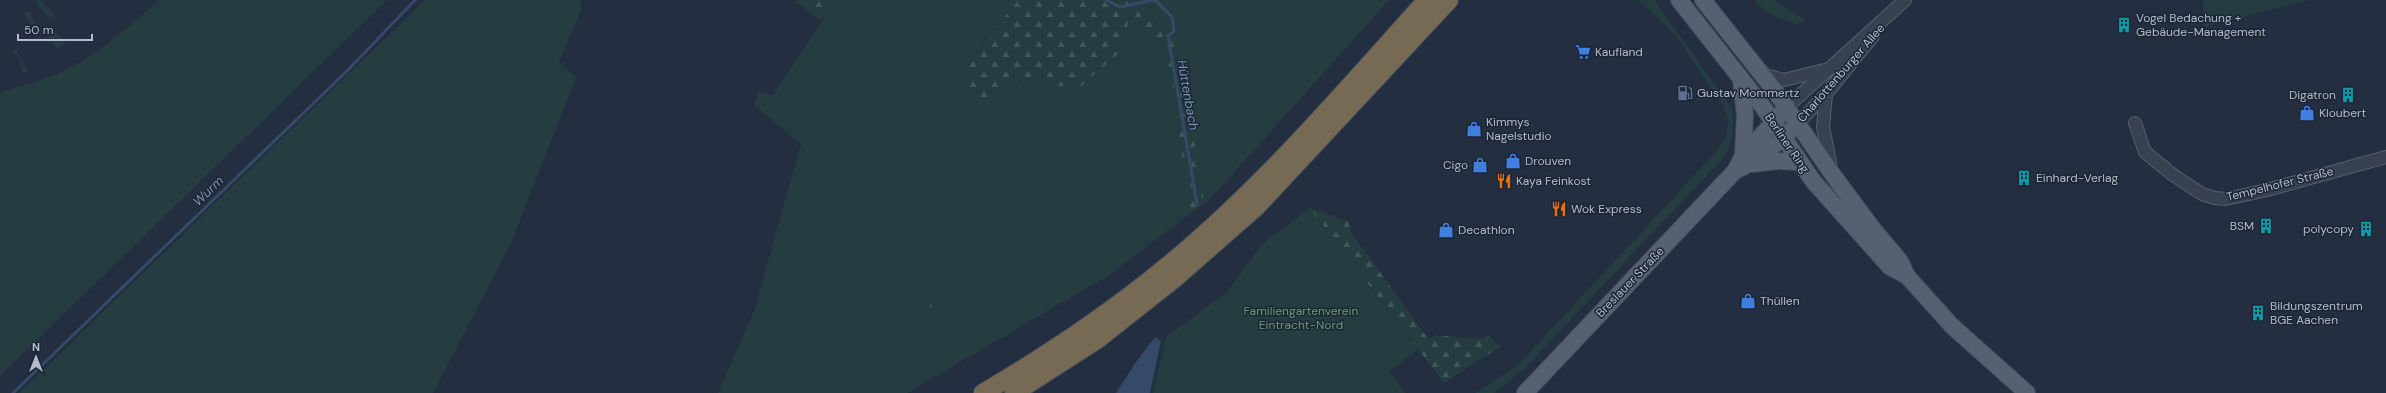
<svg xmlns="http://www.w3.org/2000/svg" width="2386" height="393" font-family="'DM Sans',sans-serif">
  <defs>
    <pattern id="forest-firs" width="22" height="20" patternUnits="userSpaceOnUse"><rect width="22" height="20" fill="#253d41"/><path d="M5 1l3.5 6h-7zM16 11l3.5 6h-7z" fill="#42575b"/></pattern>
  </defs>
  <rect width="100%" height="100%" fill="#232f40"/>
  <!-- green -->
  <path fill="#253d41" d="M38 0H41L55 14 51 19 35 3Z
    M159 0H387L0 376V93C15 87 32 84 47 78 91 61 124 31 159 0Z
    M425 0H581V10L559 62 576 77 511 243 433 393H19Z
    M836 0H1018L1006 17 981 43 994 101 1022 78 1038 79 1055 86 1120 52 1129 20 1152 31 1163 45 1171 76 1190 211 1163 19 1139 6 1140 0H1389L1211 198 1109 275 907 393H718L754 311 801 144 754 105 759 92 773 95Z
    M1638 0H1654L1731 107C1735 127 1734 139 1725 156L1525 368 1495 393H1475L1519 364 1715 153 1726 136 1728 121 1723 105 1675 34Z
    M1753 0H1773L1806 20 1797 24C1779 20 1766 13 1753 0Z
    M2203 0H2310L2204 27Z
    M29 11 38 30 34 32 24 13Z
    M54 31 66 44 57 49 48 35Z
    M16 49 28 72 23 73 20 65 22 64 17 54 14 55 12 51Z
    M1310 208 1418 350 1389 371 1405 393H1153L1166 337 1227 292 1262 244Z"/>
  <!-- forest -->
  <path fill="url(#forest-firs)" d="M794 0H836L821 21Z
    M1018 0H1140L1139 6 1163 19 1175 34 1204 199 1190 211 1171 76 1163 45 1152 31 1129 20 1120 52 1081 86H1055L1038 79 1022 78 994 101 965 96C966 87 965 76 969 68 979 41 1002 24 1018 0Z
    M1310 208 1349 222 1350 231 1429 340 1435 335 1479 339 1489 336 1500 347 1444 383Z
    M930 305a6 6 0 1 1 12 0a6 6 0 1 1-12 0Z"/>
  <!-- water -->
  <path fill="#354968" d="M1155 337 1161 341 1150 393H1116L1136 362Z"/>
  <g fill="none" stroke-linecap="round" stroke-linejoin="round">
    <!-- stream -->
    <path stroke="#354968" stroke-width="3" d="M1106 0 1120 7 1153 0
      M1155 0 1172 17 1174 31 1168 36 1197 204
      M13 393 348 70 415 0"/>
    <defs>
      <path id="minor" d="M1761 74 1784 80 1824 70
        M1826 94 1823 127 1831 167
        M1787 107 1905 0
        M1798 123 1826 94 1873 36
        M2135 123 2145 152 2173 175 2202 194 2215 198 2226 199 2267 190 2386 157"/>
      <path id="major" d="M1679 0 1761 104 1813 181 1890 267 1907 276 1952 326 2027 393
        M1703 0 1775 91 1833 175 1873 229 1900 261 1907 276
        M1741 80 1745 115 1743 156
        M1752 164 1777 161 1798 162
        M1735 171C1757 161 1773 147 1790 131
        M1525 393 1735 171 1743 156 1787 107"/>
      <path id="highway" d="M983 393C1046 356 1108 315 1165 268 1262 189 1344 92 1427 0
        M1014 393 1098 339 1174 279 1256 207 1449 0"/>
    </defs>
    <!-- minor casing -->
    <use href="#minor" stroke="#555f6e" stroke-width="14"/>
    <!-- major casing -->
    <use href="#major" stroke="#414a59" stroke-width="18"/>
    <!-- highway casing -->
    <use href="#highway" stroke="#424c5b" stroke-width="20"/>
    <!-- minor -->
    <use href="#minor" stroke="#374150" stroke-width="12"/>
    <!-- major -->
    <use href="#major" stroke="#556070" stroke-width="16"/>
    <!-- highway -->
    <use href="#highway" stroke="#776a54" stroke-width="18"/>
  </g>
  <!-- icons -->
  <defs>
    <symbol id="building-bare" viewBox="-9 -9 18 18"><path d="M-4-6H4V6H1V3H-1V6H-4ZM-2.5-4.3h1.7v1.8h-1.7ZM.8-4.3h1.7v1.8H.8ZM-2.5-1h1.7V.8h-1.7ZM.8-1h1.7V.8H.8Z" fill="#0f9aa8" stroke="#1c2635" stroke-width="2.5" paint-order="stroke"/></symbol>
    <symbol id="supermarket-bare" viewBox="-9 -9 18 18"><path d="M-6-5.5h2.5l.6 2H6L4.5 2H-2.5L-4.4-4H-6ZM-1.5 3.2a1.3 1.3 0 1 0 .1 0ZM3 3.2a1.3 1.3 0 1 0 .1 0Z" fill="#3f7fe0" stroke="#1c2635" stroke-width="2.5" paint-order="stroke"/></symbol>
    <symbol id="fuel-bare" viewBox="-9 -9 18 18"><path d="M-5.5-6h7V0h2V4h1.3V-2.5L3-4.5l.8-.8L6-3V5H2.5V1h-1V6h-7ZM-4.2-4.7v3.2H.2V-4.7Z" fill="#5c6f8a" stroke="#1c2635" stroke-width="2.5" paint-order="stroke"/></symbol>
    <symbol id="shop-bare" viewBox="-9 -9 18 18"><path d="M-5-2.5h2.3a2.7 3.5 0 0 1 5.4 0H5L5.5 6h-11ZM-1.5-2.5h3a1.5 2.3 0 0 0-3 0Z" fill="#3f7fe0" stroke="#1c2635" stroke-width="2.5" paint-order="stroke"/></symbol>
    <symbol id="restaurant-bare" viewBox="-9 -9 18 18"><path d="M-5-6h1v4h1v-4h1v4h1v-4h1v5L-1.5 .5V6h-2V.5L-5-1ZM5-6V6H3V1.5H1.5Q1.5-4 5-6Z" fill="#e8710a" stroke="#1c2635" stroke-width="2.5" paint-order="stroke"/></symbol>
  </defs>
  <g fill-rule="evenodd">
    <use href="#building-bare" x="2113" y="14" width="22" height="22"/>
    <use href="#supermarket-bare" x="1572" y="41" width="22" height="22"/>
    <use href="#fuel-bare" x="1674" y="82" width="22" height="22"/>
    <use href="#building-bare" x="2337" y="84" width="22" height="22"/>
    <use href="#shop-bare" x="2296" y="102" width="22" height="22"/>
    <use href="#shop-bare" x="1463" y="118" width="22" height="22"/>
    <use href="#shop-bare" x="1502" y="150" width="22" height="22"/>
    <use href="#shop-bare" x="1469" y="154" width="22" height="22"/>
    <use href="#building-bare" x="2013" y="167" width="22" height="22"/>
    <use href="#restaurant-bare" x="1493" y="170" width="22" height="22"/>
    <use href="#restaurant-bare" x="1548" y="198" width="22" height="22"/>
    <use href="#building-bare" x="2255" y="215" width="22" height="22"/>
    <use href="#building-bare" x="2355" y="218" width="22" height="22"/>
    <use href="#shop-bare" x="1435" y="219" width="22" height="22"/>
    <use href="#shop-bare" x="1737" y="290" width="22" height="22"/>
    <use href="#building-bare" x="2247" y="302" width="22" height="22"/>
  </g>
  <g text-anchor="middle" dominant-baseline="central" stroke-width="3" stroke-linejoin="round" paint-order="stroke">
    <!-- poi labels -->
    <g font-size="12" fill="#b4bccb" stroke="#1c2635" text-anchor="start">
      <text x="2136" y="18">Vogel Bedachung +<tspan x="2136" dy="14">Gebäude-Management</tspan></text>
      <text x="1595" y="52">Kaufland</text>
      <text x="1697" y="93">Gustav Mommertz</text>
      <text x="2336" y="95" text-anchor="end">Digatron</text>
      <text x="2319" y="113">Kloubert</text>
      <text x="1486" y="122">Kimmys<tspan x="1486" dy="14">Nagelstudio</tspan></text>
      <text x="1525" y="161">Drouven</text>
      <text x="1468" y="165" text-anchor="end">Cigo</text>
      <text x="2036" y="178">Einhard-Verlag</text>
      <text x="1516" y="181">Kaya Feinkost</text>
      <text x="1571" y="209">Wok Express</text>
      <text x="2254" y="226" text-anchor="end">BSM</text>
      <text x="2354" y="229" text-anchor="end">polycopy</text>
      <text x="1458" y="230">Decathlon</text>
      <text x="1760" y="301">Thüllen</text>
      <text x="2270" y="306">Bildungszentrum<tspan x="2270" dy="14">BGE Aachen</tspan></text>
    </g>
    <!-- street labels -->
    <g font-size="12" fill="#b4bccb" stroke="#1c2635">
      <text transform="translate(1841 73) rotate(-49)">Charlottenburger Allee</text>
      <text transform="translate(1787 143) rotate(56)">Berliner Ring</text>
      <text transform="translate(2280 184) rotate(-14)">Tempelhofer Straße</text>
      <text transform="translate(1630 282) rotate(-46)">Breslauer Straße</text>
    </g>
    <!-- park labels -->
    <g font-size="12" fill="#699d77" stroke="#1c2635">
      <text x="1301" y="311">Familiengartenverein<tspan x="1301" dy="14">Eintracht-Nord</tspan></text>
    </g>
    <!-- water labels -->
    <g font-size="13" font-style="italic" fill="#7991b4" stroke="#1c2635">
      <text transform="translate(1188 95) rotate(80)">Hüttenbach</text>
      <text transform="translate(208 191) rotate(-44)">Wurm</text>
    </g>
  </g>
  <!-- north arrow -->
  <g transform="translate(36 357)" stroke="#1c2635" stroke-width="3" paint-order="stroke">
  <path d="M0-3L7 15L0 10L-7 15Z" fill="#b4bccb"/>
  <text y="-6" font-size="11" font-weight="bold" text-anchor="middle" fill="#b4bccb">N</text>
  </g>
  <!-- scale -->
  <path d="M18 34v6h74v-6" fill="none" stroke="#b4bccb" stroke-width="2"/>
  <text x="24" y="34" font-size="12" fill="#b4bccb" stroke="#1c2635" stroke-width="3" paint-order="stroke">50 m</text>
</svg>
